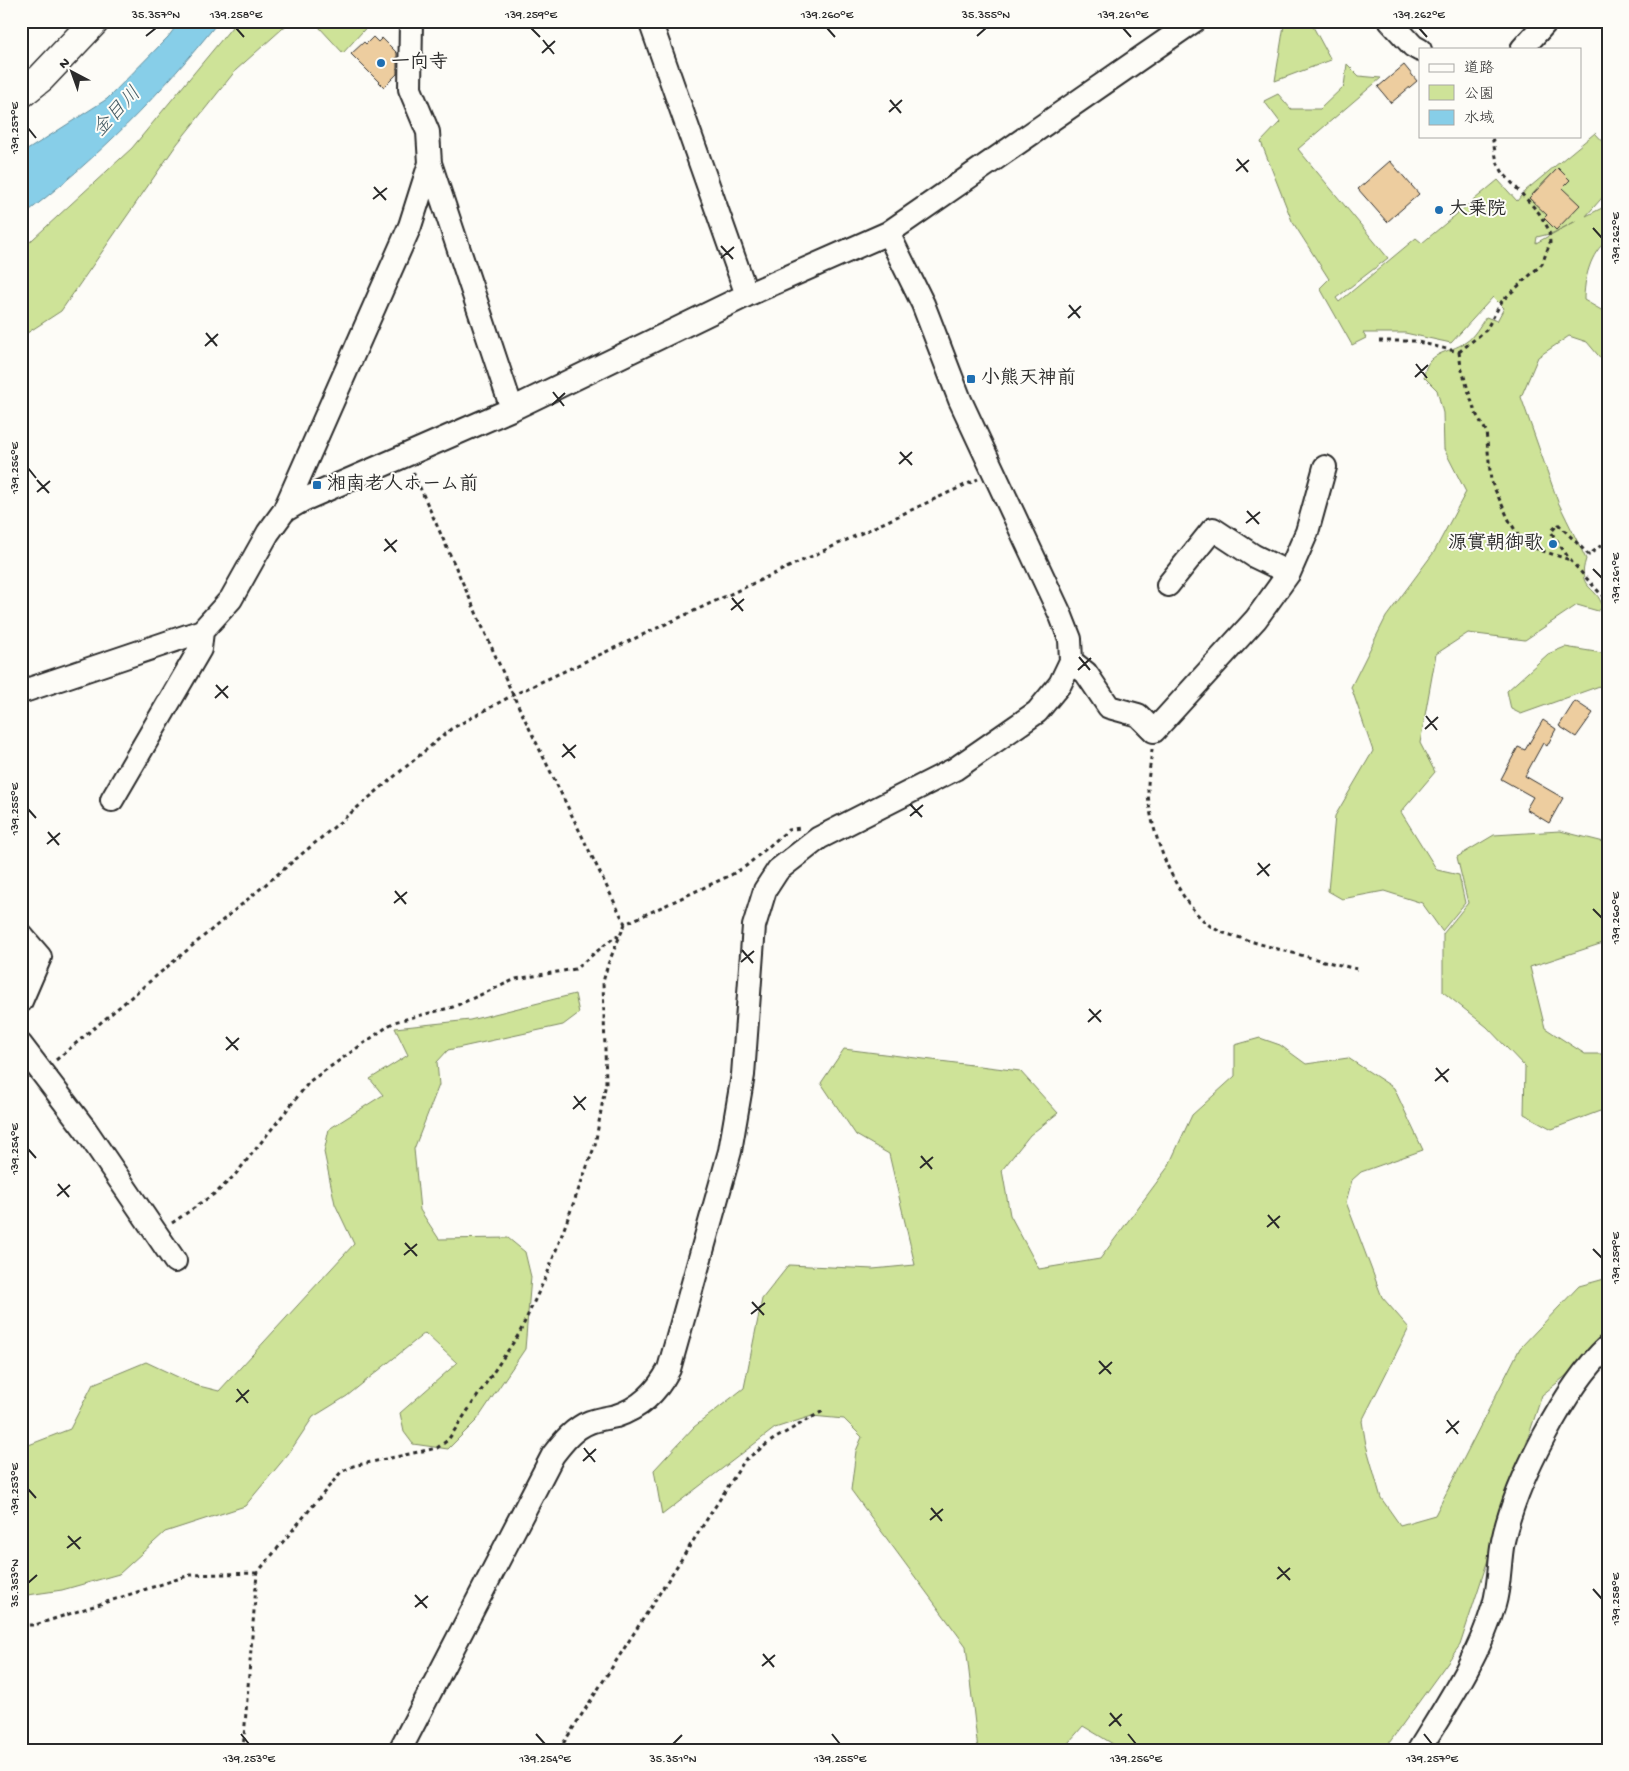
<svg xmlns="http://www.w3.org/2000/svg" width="1629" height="1771" font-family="'Gochi Hand','Klee One',sans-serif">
  <rect width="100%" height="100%" fill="#fdfcf7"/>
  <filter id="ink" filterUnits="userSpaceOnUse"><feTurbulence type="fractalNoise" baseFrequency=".02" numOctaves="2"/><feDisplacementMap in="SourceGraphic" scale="10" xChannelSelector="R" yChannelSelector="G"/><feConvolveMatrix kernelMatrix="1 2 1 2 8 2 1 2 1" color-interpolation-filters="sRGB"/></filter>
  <g filter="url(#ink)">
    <!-- green -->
    <path fill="#cee398" stroke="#7c8762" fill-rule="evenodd" d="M237 21H291L236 70 177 144 61 311 21 337V250L132 148Z
      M325 21H372L343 53 319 27Z
      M1282 21H1310L1331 60 1275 81 1284 25Z
      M1347 64 1359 76 1381 78 1298 149 1388 258 1336 298 1339 302 1416 238 1422 243 1498 180 1517 201 1525 191 1595 133 1608 147V191L1586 216 1608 205V240C1590 252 1584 280 1584 300L1603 311 1608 317V367L1587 342 1569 336 1538 357 1521 397 1558 502 1586 559C1576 590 1596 584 1603 607L1598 611 1577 605 1525 640 1468 633 1436 654 1420 743 1435 772 1401 812 1437 870 1459 875 1465 903 1442 931 1422 903 1384 891 1342 899 1328 891 1335 816 1373 751 1351 687 1386 617 1434 552 1466 492 1444 449 1443 413 1437 390 1424 377C1426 351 1448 354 1466 342 1474 337 1480 325 1486 317L1497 321 1504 308 1493 297 1451 343 1405 333H1363L1366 338 1352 345 1320 288 1329 279 1292 221 1261 142 1280 122 1264 101 1278 94 1291 109H1320L1344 86ZM1576 221 1536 243 1537 237 1553 233Z
      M1565 647 1608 654V683L1521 714 1511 709 1507 691 1548 654Z
      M1560 831 1608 843V937L1603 943 1530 967 1545 1028 1585 1054H1608V1117L1600 1111 1552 1129 1524 1114 1525 1067 1487 1027 1443 992V934L1468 903 1457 857 1494 835Z
      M575 994 579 1013 563 1025 448 1050 437 1062 439 1085 414 1149 420 1210 439 1239 508 1238 525 1252 531 1277 525 1349 477 1420 448 1449 413 1444 404 1432 400 1413 457 1363 425 1333 347 1396 313 1417 289 1453 245 1506 165 1532 119 1574 62 1590 21 1596V1448L70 1429 93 1384 146 1362 195 1385 219 1391 354 1244 335 1204 324 1152 329 1129 383 1095 370 1079 408 1055 395 1028 470 1020Z
      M1260 1038 1280 1045 1306 1064 1348 1058 1394 1088 1423 1150 1361 1172 1352 1180 1346 1202 1382 1297 1409 1328 1362 1421 1366 1445 1381 1498 1400 1525 1435 1515 1520 1348 1579 1286 1608 1278V1342L1542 1395 1460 1645 1384 1750H1123L1083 1726 1062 1750H978L966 1646 851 1490 856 1451 862 1437 844 1419 812 1416 775 1428 662 1515 654 1470 694 1427 744 1388 762 1299 789 1265 873 1269 915 1265 889 1154 856 1135 821 1083 844 1049 1020 1071 1058 1113 1030 1135 1002 1170 1010 1215 1039 1269 1100 1259 1168 1167 1192 1115 1235 1076V1045Z"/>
    <!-- water -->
    <path fill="#87cee8" stroke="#628d9c" d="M180 21H219C160 95 97 159 21 217V154L107 99 168 37Z"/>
    <!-- building -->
    <path fill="#edcd9f" stroke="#2b2b2b" d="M373 37 378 42 382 38 397 53V74L384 87 351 54 364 42 366 44Z
      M1404 65 1417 81 1391 103 1378 87Z
      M1390 161 1419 194 1387 222 1358 189Z
      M1558 168 1570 180 1562 188 1580 205 1556 230 1544 218 1547 215 1529 198Z
      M1575 701 1593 713 1576 737 1559 726Z
      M1543 720 1556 729 1547 746 1543 743 1525 776 1563 798 1549 823 1526 809 1533 797 1501 779 1518 747 1525 750Z"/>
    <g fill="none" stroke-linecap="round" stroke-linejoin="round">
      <defs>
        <path id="minor" d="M411 21 410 89 428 132 430 163 512 409
          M650 21 747 295
          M1390 21 1413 46 1420 50
          M1522 49 1547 21
          M284 511 410 226 430 163
          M1168 585 1213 529 1254 556 1289 573
          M1071 661 1086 673 1109 707 1138 715 1154 731 1256 619 1289 573 1307 532 1325 467
          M21 692 202 631 231 599 268 533 284 511 303 500 512 409 747 295 888 233 1194 21
          M112 800 200 649 202 631
          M21 935 40 957 21 1001
          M21 1045 85 1129 175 1261
          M400 1750 553 1455C563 1442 574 1428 590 1422 598 1419 607 1418 616 1416 641 1408 657 1392 669 1369L730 1151 743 1075 754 926 765 890 778 870 819 838 955 769 1037 712 1060 684 1071 661 1070 639 1061 616 960 400 923 304 888 233
          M1419 1750C1447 1704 1479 1657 1494 1605 1500 1585 1499 1562 1503 1541 1515 1483 1565 1386 1608 1346"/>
        <path id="major" d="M21 94 41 78 95 21"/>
      </defs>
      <!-- minor casing -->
      <use href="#minor" stroke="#2b2b2b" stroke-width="26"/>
      <!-- major casing -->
      <use href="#major" stroke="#2b2b2b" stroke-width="31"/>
      <!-- path -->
      <path stroke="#2b2b2b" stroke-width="3" stroke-dasharray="4 4" stroke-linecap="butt" d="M1379 341H1414L1459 352
        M1459 352 1486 330 1502 301 1542 264 1550 243 1549 230 1539 213 1503 173 1497 162 1492 136
        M1459 352 1461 367 1475 412 1486 431 1491 481 1509 520 1521 540 1537 549 1570 560
        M413 472 513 695 625 924
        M1608 540 1589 555 1558 524 1551 532 1570 560 1608 602
        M1152 749C1151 762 1148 775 1148 787 1147 828 1179 911 1217 930 1227 935 1240 937 1250 941 1287 952 1323 961 1361 970
        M56 1060 451 729 513 695 978 479
        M172 1223 217 1192 235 1175 310 1081 394 1022 453 1007 516 979 575 969 616 936 619 938
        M21 1625H35L190 1575 257 1573
        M243 1750 257 1573 341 1472 353 1466 437 1448 448 1440 519 1334 548 1272 595 1145 606 1082 603 982 608 964 625 924 731 875 746 866 788 830 800 828
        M559 1750 745 1460 774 1439 823 1411"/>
      <!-- minor -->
      <use href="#minor" stroke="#fdfcf7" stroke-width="22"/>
      <!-- major -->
      <use href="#major" stroke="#fdfcf7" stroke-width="28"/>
    </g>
  </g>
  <!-- ticks -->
  <path fill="none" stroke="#2b2b2b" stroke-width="2" d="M236 28 244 37M531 28 540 37M827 28 835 37M1123 28 1131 37M1419 28 1427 37M146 36 156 28M977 36 986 28M543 40 554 54M542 53 555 41M890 100 901 113M889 112 902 100M28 128 36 138M1237 159 1248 172M1236 171 1249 160M374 187 386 200M373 199 387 188M1593 228 1602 238M721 246 733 259M721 258 734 247M1069 305 1080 318M1068 318 1081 306M206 333 217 346M205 346 218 334M1416 364 1427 378M1415 377 1428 365M553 392 564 406M552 405 565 393M900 452 912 465M899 464 912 452M28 468 36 478M37 480 49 493M37 492 50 481M1247 511 1259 524M1246 523 1260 512M385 539 396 552M384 551 397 540M1593 569 1602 578M732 598 743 611M731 610 744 599M1079 657 1090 670M1078 670 1091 658M216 685 228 698M215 698 228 686M1426 716 1437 730M1425 729 1438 717M563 744 575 758M562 757 576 745M910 804 922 817M28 809 36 818M910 816 923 805M48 832 59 845M47 844 60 833M1258 863 1269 876M1257 875 1270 864M395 891 406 904M394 903 407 892M1593 909 1602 918M742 950 753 963M741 962 754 951M1089 1009 1101 1022M1088 1022 1101 1010M226 1037 238 1050M226 1050 239 1038M1436 1068 1448 1082M1435 1081 1449 1069M574 1096 585 1110M573 1109 586 1097M28 1149 36 1158M921 1156 932 1169M920 1168 933 1157M58 1184 69 1197M57 1196 70 1185M1268 1215 1279 1228M1267 1227 1280 1216M405 1243 417 1256M1593 1249 1602 1258M404 1255 417 1244M752 1302 764 1315M751 1314 765 1303M1099 1361 1111 1374M1099 1374 1112 1362M237 1389 248 1403M236 1402 249 1390M1447 1420 1458 1434M1446 1433 1459 1421M584 1448 595 1462M583 1461 596 1449M28 1489 36 1498M931 1508 942 1521M930 1520 943 1509M68 1536 80 1549M67 1548 81 1537M1278 1567 1290 1580M1277 1579 1290 1568M28 1583 37 1575M1593 1589 1602 1599M415 1595 427 1608M415 1607 428 1596M763 1654 774 1667M762 1666 775 1655M1110 1713 1121 1726M1109 1726 1122 1714M241 1734 249 1744M536 1734 545 1744M832 1734 840 1744M1128 1734 1136 1744M1424 1734 1432 1744M673 1744 682 1735"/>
  <!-- markers -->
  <g fill="#1f6fb2" stroke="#fdfcf7" stroke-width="2">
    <circle cx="381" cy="63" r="5"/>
    <circle cx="1439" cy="210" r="5"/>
    <rect x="966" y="374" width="10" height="10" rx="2.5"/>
    <rect x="312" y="480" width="10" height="10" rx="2.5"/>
    <circle cx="1553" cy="544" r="5"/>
  </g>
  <g text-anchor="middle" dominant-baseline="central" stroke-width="4" stroke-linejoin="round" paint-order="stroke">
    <!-- poi labels -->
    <g font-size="19" font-weight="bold" fill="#2b2b2b" stroke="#fdfcf7" text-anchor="start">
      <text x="391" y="63">一向寺</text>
      <text x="1449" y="210">大乗院</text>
      <text x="981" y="379">小熊天神前</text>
      <text x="327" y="485">湘南老人ホーム前</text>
      <text x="1543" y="544" text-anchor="end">源實朝御歌</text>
    </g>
    <!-- water labels -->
    <g font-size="20" font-style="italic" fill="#475c64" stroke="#fdfcf7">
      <text transform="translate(118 113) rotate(-47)">金目川</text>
    </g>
  </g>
  <!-- margin -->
  <rect width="1629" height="1771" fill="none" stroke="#fdfcf7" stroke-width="55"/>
  <!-- legend -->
  <rect x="1419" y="48" width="162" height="90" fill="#fdfcf7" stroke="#a9a8a5"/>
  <rect x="1429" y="64" width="25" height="8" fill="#fdfcf7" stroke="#a9a8a5"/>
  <text x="1464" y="72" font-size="15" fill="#2b2b2b">道路</text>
  <rect x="1429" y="85" width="25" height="15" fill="#cee398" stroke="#a9a8a5"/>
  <text x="1464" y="98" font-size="15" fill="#2b2b2b">公園</text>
  <rect x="1429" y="110" width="25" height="15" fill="#87cee8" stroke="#a9a8a5"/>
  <text x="1464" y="122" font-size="15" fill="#2b2b2b">水域</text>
  <!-- north arrow -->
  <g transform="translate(72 72) rotate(319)" stroke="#fdfcf7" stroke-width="4" paint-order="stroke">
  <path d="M0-4L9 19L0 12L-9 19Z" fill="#2b2b2b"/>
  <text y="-8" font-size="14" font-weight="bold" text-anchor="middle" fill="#2b2b2b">N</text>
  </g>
  <rect x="28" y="28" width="1574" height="1716" fill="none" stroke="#2b2b2b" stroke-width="2"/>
  <g font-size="12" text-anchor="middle" fill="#2b2b2b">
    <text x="156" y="18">35.357°N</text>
    <text x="236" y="18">139.258°E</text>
    <text x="531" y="18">139.259°E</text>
    <text x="827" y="18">139.260°E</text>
    <text x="986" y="18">35.355°N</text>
    <text x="1123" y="18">139.261°E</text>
    <text x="1419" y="18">139.262°E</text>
    <text transform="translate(14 128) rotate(-90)" y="4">139.257°E</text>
    <text transform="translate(1615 238) rotate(-90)" y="4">139.262°E</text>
    <text transform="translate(14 468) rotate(-90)" y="4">139.256°E</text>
    <text transform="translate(1615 578) rotate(-90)" y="4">139.261°E</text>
    <text transform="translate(14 809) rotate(-90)" y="4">139.255°E</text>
    <text transform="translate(1615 918) rotate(-90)" y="4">139.260°E</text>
    <text transform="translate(14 1149) rotate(-90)" y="4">139.254°E</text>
    <text transform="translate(1615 1258) rotate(-90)" y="4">139.259°E</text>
    <text transform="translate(14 1489) rotate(-90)" y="4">139.253°E</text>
    <text transform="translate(14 1583) rotate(-90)" y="4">35.353°N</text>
    <text transform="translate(1615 1599) rotate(-90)" y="4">139.258°E</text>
    <text x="249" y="1762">139.253°E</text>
    <text x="545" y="1762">139.254°E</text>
    <text x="673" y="1762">35.351°N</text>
    <text x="840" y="1762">139.255°E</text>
    <text x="1136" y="1762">139.256°E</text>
    <text x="1432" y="1762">139.257°E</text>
  </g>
</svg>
